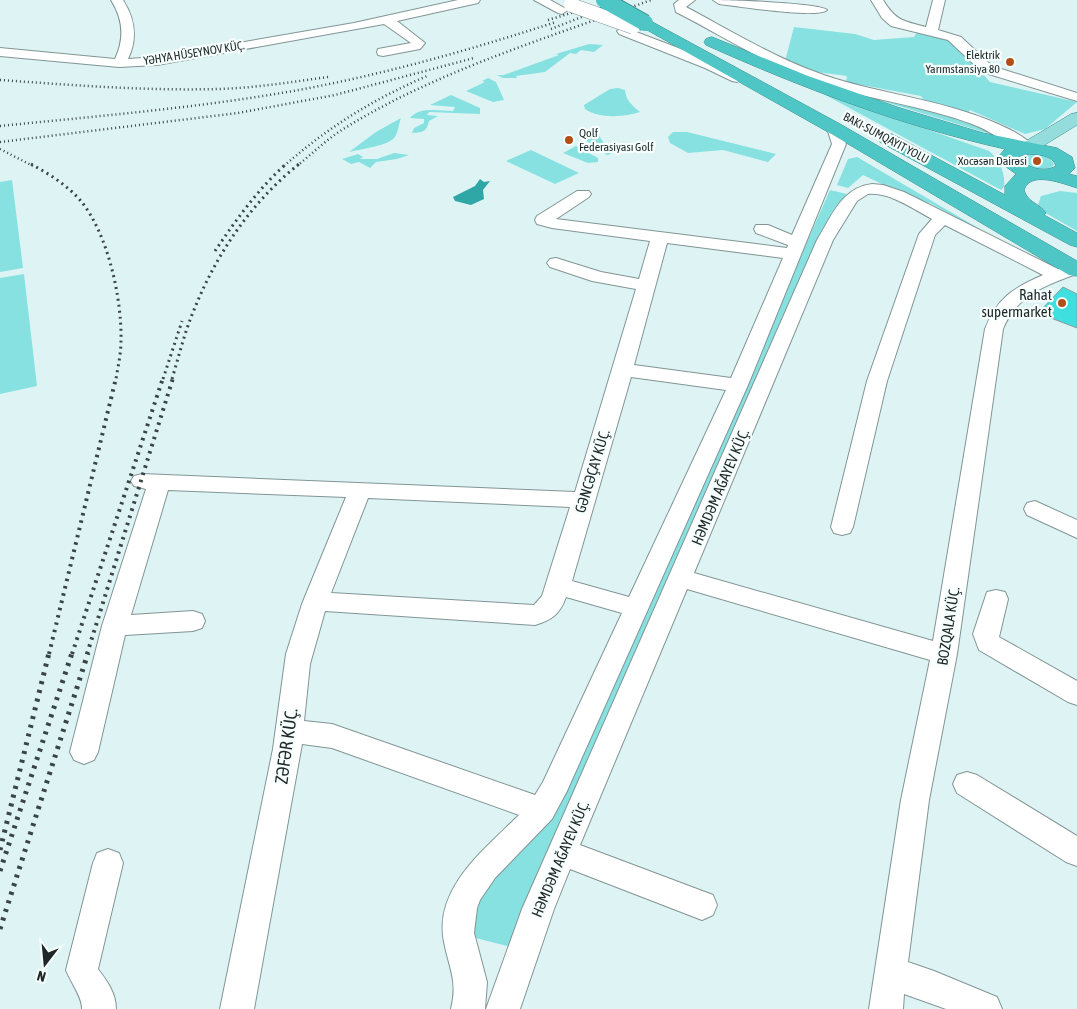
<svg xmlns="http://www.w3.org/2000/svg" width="1077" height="1009" font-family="'Asap Condensed',sans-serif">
  <rect width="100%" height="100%" fill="#def4f4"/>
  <!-- green -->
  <path fill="#86e1e0" d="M794 27 855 34 874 40 914 37 917 32 952 39 990 82 1077 102 1045 129 1025 134 970 110 968 113 925 102 921 96 846 82 847 76 801 70 785 61Z
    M589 44 603 45 594 52 581 50 576 54 570 53 545 72 516 76 517 78H503L497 75H504L559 55 556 54Z
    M488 78 496 82 504 100 493 102 466 91 485 82 482 81Z
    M618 88 625 90C626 101 632 105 640 112 625 117 599 119 585 109L584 105 610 89Z
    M843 89 946 114 988 129 987 133Z
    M818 91 989 151C999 159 1006 174 1004 187L1001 190Z
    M451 95 480 108V114L429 112 427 115 438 116 429 121C426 132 424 132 412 133L414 128 424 123V119L410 118C420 106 439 111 453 111L455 107 430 105Z
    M401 118C399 124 398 132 395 137 389 146 360 149 349 152L376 132Z
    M596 131 611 154 607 155 578 135Z
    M673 132H687L776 154 768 162 723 150 688 153 670 143 668 137Z
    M576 146 598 158V162L588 163 563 153Z
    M531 150 579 173 555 184 506 161Z
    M394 153 409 155 397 159 376 162 370 168 359 162 351 164 342 159 358 154 363 157 360 159H377Z
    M1027 154C1037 154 1048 154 1054 164L1052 167C1042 171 1026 169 1020 159Z
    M857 157 1024 255 930 203 918 201 863 175 848 188 837 185 848 159Z
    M12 180 23 268 0 272V182Z
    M830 190 847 194 834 214 511 947 468 936 481 886 566 788Z
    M1060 191 1077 193V231L1044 212 1038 205 1041 196Z
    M24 274 37 386 0 394V278Z"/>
  <!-- water -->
  <path fill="#2fa7a7" d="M480 179 484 182 490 181 483 190 484 199 471 205 455 201 453 197 475 186Z"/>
  <!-- building -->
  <path fill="#3fdfdf" stroke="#899d9d" d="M1063 287 1077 294V328L1038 313Z"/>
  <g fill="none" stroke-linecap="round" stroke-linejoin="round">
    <defs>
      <path id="minor" d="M111 0H123C135 19 138 38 128 59L157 57 354 23 458 0H480L478 3 397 21 425 43 420 49 383 56 378 55 377 52 378 49 411 43 384 24 157 65 119 67 0 56V48L115 59C125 38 123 19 111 0Z
        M534 0H550L568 10 562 14 558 13Z
        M679 0H695L686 7C735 33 783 63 836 79 882 93 930 99 975 115 992 121 1025 134 1035 148L1032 151C1028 152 1025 153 1021 151 1004 143 990 130 972 124 924 106 873 100 825 85 772 68 725 37 676 12L674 4Z
        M713 0C728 0 821 3 827 10 818 19 736 6 719 4Z
        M871 0H883C896 21 903 21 926 27L933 0H945L938 30 961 37 992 66 1077 93V101L982 72 948 40 891 26 882 18Z
        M623 27 715 62 742 75 744 78 737 82 732 81 705 68 619 34 617 31Z
        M834 124 839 125 846 144 748 385 567 791 552 819 495 878 480 900 477 908 474 933 487 982 485 1009H451C458 981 449 968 444 942 433 888 486 848 519 815L332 748 302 744 254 1009H220L273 749 286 654 302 604 346 497 168 490 131 615 193 611 202 614 205 621 202 628 193 631 125 635 98 752 94 760 84 764 74 760 70 752 102 626 146 489 134 486 131 481 134 476 142 474 575 492 636 289 592 281 550 267 547 263 550 259 556 258 601 272 639 279 650 241 552 228 537 224 535 220 537 216 577 191H589L591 194 589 197 556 219 787 248 788 245 756 233 754 229 756 225H768L792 235 832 144 827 128 829 125ZM667 243 783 258 731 378 634 365ZM631 377 726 390 629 597 572 581ZM368 498 570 507 542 596 534 605 331 593ZM566 597 622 613 543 782 535 795 332 724 304 721 310 664 325 611 535 625C552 620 560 614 566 597Z
        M872 184 883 185 904 192 1058 269 1077 264V274C1045 285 1016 296 1003 329L957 654 929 800 908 962 934 971 997 997 1002 1009H946L904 994 903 1009H869L901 800 930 660 687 589 580 845 713 895 717 905 713 915 702 920 570 869 554 909 520 1009H486L522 909 817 240C832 216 841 188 872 184ZM868 194C890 192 913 209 932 219L919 234 867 381 831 527 834 533 842 535 850 533 853 527 887 381 935 235 945 225 1043 275C1013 288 997 298 985 329L933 641 694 573 833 240 857 201Z
        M1035 501 1077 520V538L1027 515 1024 509 1027 503Z
        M996 590 1005 592 1008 599 999 637 1077 681V705L1068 702 979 650 973 634 987 592Z
        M967 772 977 775 1077 836V866L1066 862 957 793 953 784 957 775Z
        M108 849 119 853 123 863 98 969C107 981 116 993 116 1009H82C83 998 70 981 66 970L93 863 97 853Z"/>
      <path id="major" d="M1077 113V125L1033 152 1027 154 1021 152 1018 148 1021 144 1071 114Z"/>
      <path id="highway" d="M645 18 840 124 1077 261V276L1069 275 828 132 640 26 637 23 640 20Z
        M712 37 808 76 900 108 983 133 1057 148 1072 157 1075 168 1069 174 1077 176V188C1064 184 1030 170 1024 190 1027 202 1039 203 1046 213L1044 215 1077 233V247L1070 245 880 142 877 138 880 134 886 133 892 134 1005 195V186L1016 174 1005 166 999 156 1005 149C902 126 802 88 706 45L704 42 706 39ZM1027 154C1037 154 1053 155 1056 166 1044 173 1026 168 1018 157Z"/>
    </defs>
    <!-- minor casing -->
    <use href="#minor" stroke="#819594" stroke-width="2"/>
    <!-- major casing -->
    <use href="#major" stroke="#3e8e8e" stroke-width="1"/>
    <!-- highway casing -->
    <use href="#highway" stroke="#3e8e8e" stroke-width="1"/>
    <!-- minor -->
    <use href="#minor" fill="#fff" fill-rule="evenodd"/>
    <!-- major -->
    <use href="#major" fill="#95dddc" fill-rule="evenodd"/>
    <!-- highway -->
    <use href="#highway" fill="#4ec6c5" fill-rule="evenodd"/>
    <!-- rail-far3 -->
    <path stroke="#3a4444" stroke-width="2.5" stroke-dasharray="1 3" stroke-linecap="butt" d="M548 20 581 10
      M551 29 625 0
      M0 80C72 85 145 91 218 89 255 88 291 82 328 77
      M0 126C98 116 196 108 293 91 382 75 470 50 556 22
      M0 142 238 113 335 95 474 58
      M0 149 33 166
      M284 166C328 127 374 99 427 76
      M297 166C313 153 328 138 345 128 439 70 548 38 651 0"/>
    <!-- rail-far2 -->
    <path stroke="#3a4444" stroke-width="3" stroke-dasharray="2 4" stroke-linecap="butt" d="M31 164C49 174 67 185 80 200 108 233 122 299 121 341 121 354 118 366 116 379
      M215 251C236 220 258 189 286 164
      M163 379 182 321
      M172 379C178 359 183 339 190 320 213 259 248 205 299 164"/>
    <!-- rail-far1 -->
    <path stroke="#3a4444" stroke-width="4" stroke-dasharray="2.5 5" stroke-linecap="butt" d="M49 654 116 378
      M72 654 163 378
      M87 654 173 378"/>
    <!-- rail -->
    <path stroke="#3a4444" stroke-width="5" stroke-dasharray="3 6" stroke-linecap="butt" d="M0 850 49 653
      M0 871 72 653
      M0 929 88 653"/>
    <defs>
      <path id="minor-bridge" d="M571 5 633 27"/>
      <path id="highway-bridge" d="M604 0 645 23"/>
    </defs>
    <!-- minor-bridge casing -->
    <use href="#minor-bridge" stroke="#819594" stroke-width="15" stroke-linecap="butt"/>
    <!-- highway-bridge casing -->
    <use href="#highway-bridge" stroke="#3e8e8e" stroke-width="18" stroke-linecap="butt"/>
    <!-- minor-bridge -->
    <use href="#minor-bridge" stroke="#fff" stroke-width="14"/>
    <!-- highway-bridge -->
    <use href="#highway-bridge" stroke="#4ec6c5" stroke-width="16"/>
  </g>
  <!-- markers -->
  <g fill="#b24f18" stroke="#f6fefe" stroke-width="2">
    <circle cx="1010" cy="62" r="5"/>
    <circle cx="569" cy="140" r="5"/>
    <circle cx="1037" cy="161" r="5"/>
    <circle cx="1062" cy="303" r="5"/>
  </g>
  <g text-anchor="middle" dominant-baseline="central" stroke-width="4.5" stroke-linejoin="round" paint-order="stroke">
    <!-- far-street labels -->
    <g font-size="12" fill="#1f2727" stroke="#f6fefe">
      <text transform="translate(194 53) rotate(-9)">YƏHYA HÜSEYNOV KÜÇ.</text>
      <text transform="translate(886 138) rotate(28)">BAKI-SUMQAYIT YOLU</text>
    </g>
    <!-- far-poi labels -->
    <g font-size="12" fill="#1f2727" stroke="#f6fefe" text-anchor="end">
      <text x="1000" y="55">Elektrik<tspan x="1000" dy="14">Yarımstansiya 80</tspan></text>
      <text x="579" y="133" text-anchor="start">Qolf<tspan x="579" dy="14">Federasiyası Golf</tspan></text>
      <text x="1027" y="161">Xocəsən Dairəsi</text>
    </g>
    <!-- poi labels -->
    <g font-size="15" fill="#1f2727" stroke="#f6fefe" text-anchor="end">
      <text x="1052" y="294">Rahat<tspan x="1052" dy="17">supermarket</tspan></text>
    </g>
    <!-- street labels -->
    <g font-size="15" fill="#1f2727" stroke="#f6fefe">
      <text transform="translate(592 471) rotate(-73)">GƏNCƏÇAY KÜÇ.</text>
      <text transform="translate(720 487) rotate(-67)">HƏMDƏM AĞAYEV KÜÇ.</text>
      <text transform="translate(948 626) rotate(-81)">BOZQALA KÜÇ.</text>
      <text transform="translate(560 859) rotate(-67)">HƏMDƏM AĞAYEV KÜÇ.</text>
    </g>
    <!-- near-street labels -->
    <g font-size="18" fill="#1f2727" stroke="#f6fefe">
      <text transform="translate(286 746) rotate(-82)">ZƏFƏR KÜÇ.</text>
    </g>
  </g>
  <!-- north arrow -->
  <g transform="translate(45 964) rotate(196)" stroke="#f6fefe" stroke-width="4" paint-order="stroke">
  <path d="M0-4L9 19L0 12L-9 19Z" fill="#1f2727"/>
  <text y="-8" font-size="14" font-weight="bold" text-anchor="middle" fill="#1f2727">N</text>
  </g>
</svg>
